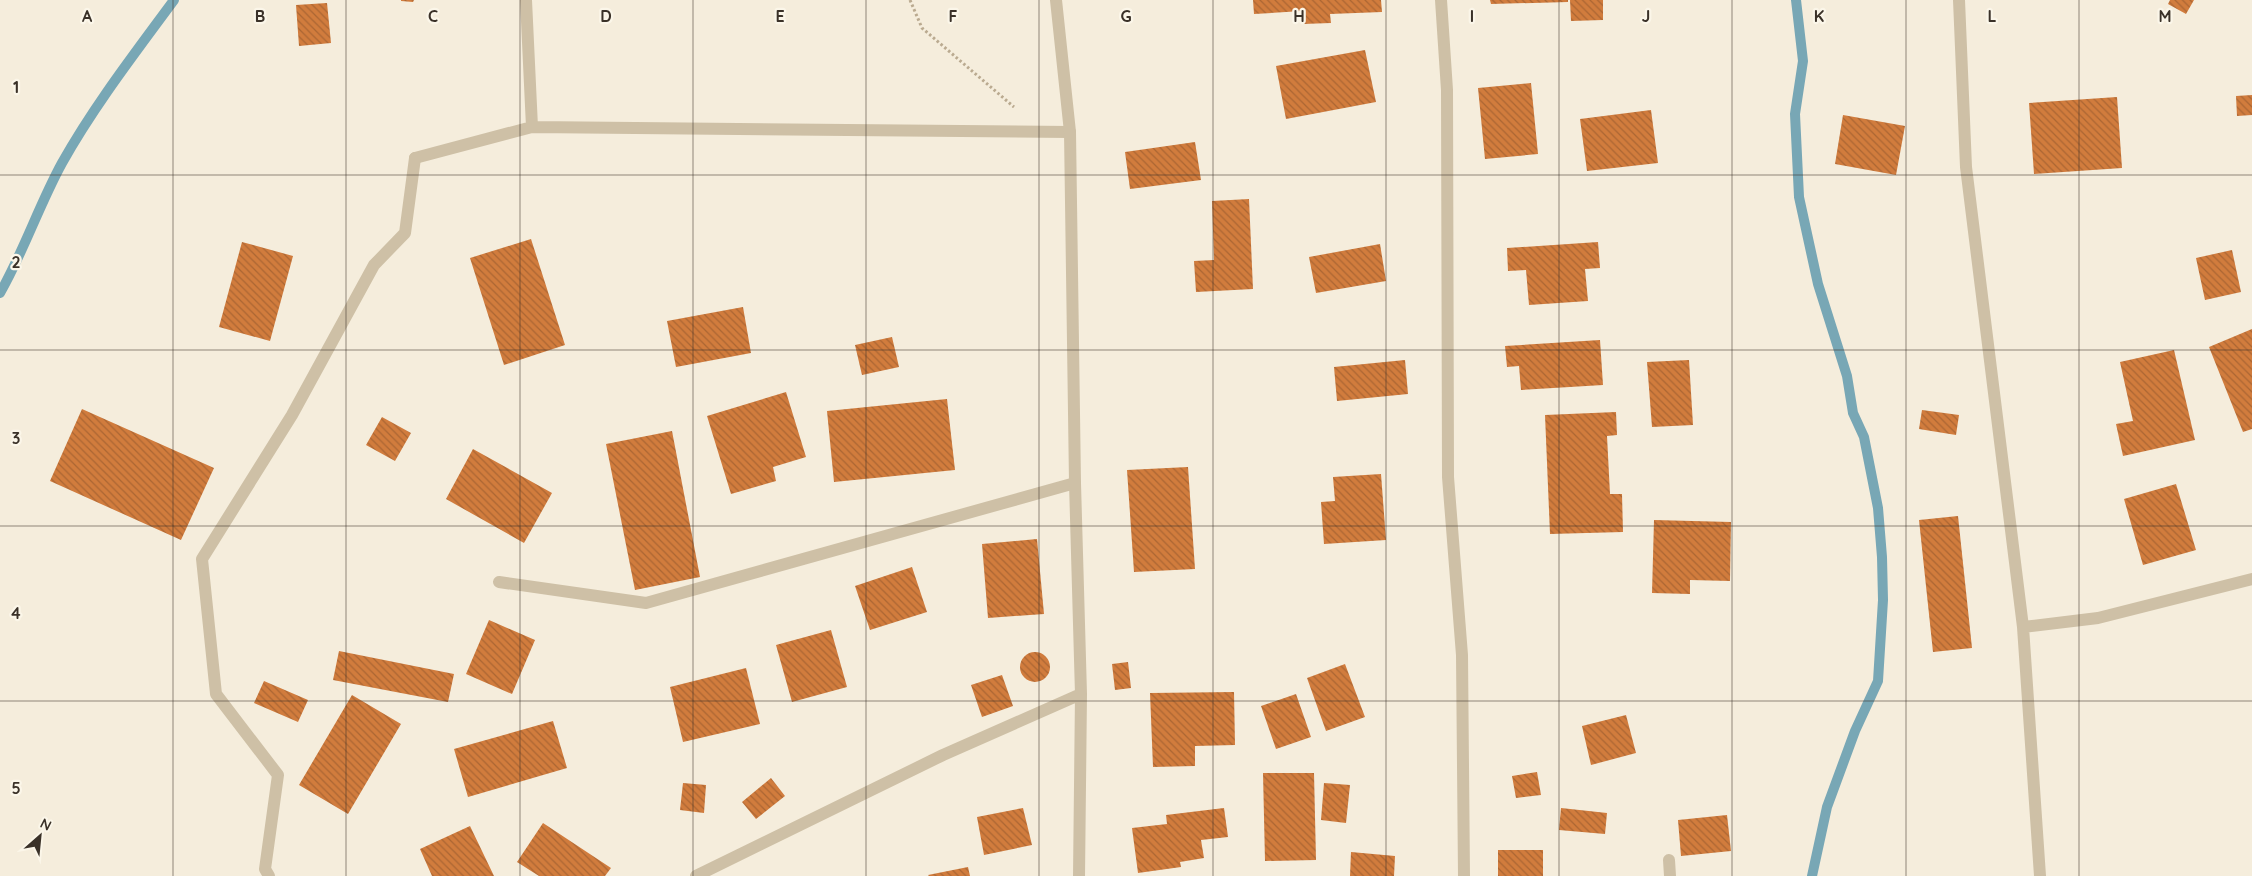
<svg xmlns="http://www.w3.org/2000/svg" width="2252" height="876" font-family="Quicksand,sans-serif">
  <defs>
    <pattern id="building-back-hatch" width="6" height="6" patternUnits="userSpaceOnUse" patternTransform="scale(1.25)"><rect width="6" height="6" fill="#d17c3d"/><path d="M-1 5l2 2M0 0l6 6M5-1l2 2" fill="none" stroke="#ab6633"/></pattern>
  </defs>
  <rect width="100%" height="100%" fill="#f5eddc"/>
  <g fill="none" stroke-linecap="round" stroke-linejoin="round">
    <!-- stream -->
    <path stroke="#78a7b5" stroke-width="10" d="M1796 0 1803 61 1795 114 1799 197 1818 284 1847 376 1853 413 1864 437 1878 508 1882 557 1883 600 1878 681 1855 731 1827 807 1812 876
      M0 293C24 251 39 205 62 163 94 106 135 53 174 0"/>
  </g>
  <!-- building -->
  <path fill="url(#building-back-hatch)" d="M401 0H414L413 2 401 1Z
    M1253 0H1381L1382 12 1330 14 1331 23 1303 24 1302 11 1254 14Z
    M1490 0H1568V2L1491 4Z
    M1570 0H1603V20L1571 21Z
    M2170 0H2194L2186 14 2168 4Z
    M327 3 331 43 299 46 296 5Z
    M1365 50 1376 102 1286 119 1276 66Z
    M1531 83 1538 154 1485 159 1478 88Z
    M2252 95V115L2237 116 2236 96Z
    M2117 97 2122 168 2034 174 2029 103Z
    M1651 110 1658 163 1587 171 1580 119Z
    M1843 115 1905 126 1896 175 1835 164Z
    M1195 142 1201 180 1130 189 1125 152Z
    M1249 199 1253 289 1196 292 1194 261 1214 260 1212 201Z
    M531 239 565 345 504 365 470 258Z
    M242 242 293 256 270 341 219 327Z
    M1598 242 1600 268 1585 269 1588 301 1529 305 1526 270 1508 271 1507 248Z
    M1380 244 1386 281 1316 293 1309 257Z
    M2232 250 2241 292 2205 300 2196 258Z
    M743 307 751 353 676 367 667 321Z
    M2252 329V429L2243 432 2209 347Z
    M892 337 899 367 862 375 855 345Z
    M1600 340 1603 385 1521 390 1519 366 1507 367 1505 346Z
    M2174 350 2195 440 2123 456 2116 424 2133 421 2120 362Z
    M1405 360 1408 394 1337 401 1334 367Z
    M1689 360 1693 425 1652 427 1647 362Z
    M786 392 806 457 773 467 776 481 731 494 707 416Z
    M947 399 955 470 834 482 827 411Z
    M82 409 214 468 181 540 50 481Z
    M1922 410 1959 415 1956 435 1919 429Z
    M1616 412 1617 435 1607 436 1610 494H1622L1623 532 1550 534 1545 415Z
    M382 417 411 433 395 461 366 445Z
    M672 431 700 577 635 590 606 444Z
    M473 449 552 493 524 543 446 499Z
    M1188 467 1195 569 1134 572 1127 470Z
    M1381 474 1386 540 1324 544 1321 502 1335 501 1333 477Z
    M2176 484 2196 550 2143 565 2124 499Z
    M1958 516 1972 648 1933 652 1919 520Z
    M1654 520 1731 522 1730 581 1690 580V594L1652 593Z
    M1037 539 1044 614 988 618 982 544Z
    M912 567 927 612 870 630 855 586Z
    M489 620 535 640 512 694 466 674Z
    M831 630 847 687 792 702 776 645Z
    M339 651 454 674 448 702 333 680Z
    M1020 667a15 15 0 1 1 30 0a15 15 0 1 1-30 0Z
    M1128 662 1131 688 1115 690 1112 664Z
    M1345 664 1365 717 1326 731 1307 678Z
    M746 668 760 724 683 742 670 687Z
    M1002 675 1013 706 982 717 971 685Z
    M264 681 308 700 298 722 254 703Z
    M1234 692 1235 745 1195 746V766L1153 767 1150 693Z
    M1296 694 1311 737 1276 749 1261 706Z
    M352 695 401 724 348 814 299 785Z
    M1626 715 1636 753 1591 765 1582 726Z
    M553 721 567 768 468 797 454 749Z
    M1537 772 1541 795 1516 798 1512 776Z
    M1263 773H1314L1316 860 1265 861Z
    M771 778 785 796 756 819 742 802Z
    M683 783 706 785 704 813 680 810Z
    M1324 783 1350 785 1346 823 1321 820Z
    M1023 808 1032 845 984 855 977 817Z
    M1224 808 1228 837 1201 840 1204 858 1180 862 1181 867 1138 873 1132 828 1167 824 1166 815Z
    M1561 808 1607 813 1605 834 1559 830Z
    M1727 815 1731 851 1681 856 1678 820Z
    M543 823 611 868 605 876H539L517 862Z
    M470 826 494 876H432L420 849Z
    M1498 850H1543V876H1498Z
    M1351 852 1395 856 1394 876H1350Z
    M968 867 970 876H929L928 875Z"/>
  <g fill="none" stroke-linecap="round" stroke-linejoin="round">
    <!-- path -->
    <path stroke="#baaa90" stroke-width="3" stroke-dasharray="2.5 2.5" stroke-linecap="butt" d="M910 0 922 28 1014 107"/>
    <!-- lane -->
    <path stroke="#cec0a6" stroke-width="12" d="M526 0 532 127
      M415 158 532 127 1070 132
      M499 582 646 603 1075 483"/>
    <!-- street -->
    <path stroke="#cec0a6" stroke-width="12" d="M1056 0 1070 132 1075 483 1081 694 1079 876
      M1441 0 1447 90 1448 477 1462 655 1464 876
      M1959 0 1966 167 2023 627 2040 876
      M2023 627 2098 618 2252 579
      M1669 860 1670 876
      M269 876 265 869 278 775 216 694 202 559 292 415 374 265 405 233 415 158
      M696 876 943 755 1081 694"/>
  </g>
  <!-- grid -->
  <path fill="none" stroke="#3a3128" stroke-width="1" stroke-opacity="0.55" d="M173 0V876M346 0V876M520 0V876M693 0V876M866 0V876M1039 0V876M1213 0V876M1386 0V876M1559 0V876M1732 0V876M1906 0V876M2079 0V876M0 175H2252M0 350H2252M0 526H2252M0 701H2252"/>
  <g font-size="16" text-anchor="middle" font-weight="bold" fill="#3a3128" stroke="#fbf6e9" stroke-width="4.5" stroke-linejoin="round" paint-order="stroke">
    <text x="87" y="22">A</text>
    <text x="260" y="22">B</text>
    <text x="433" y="22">C</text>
    <text x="606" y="22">D</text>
    <text x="780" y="22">E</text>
    <text x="953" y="22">F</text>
    <text x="1126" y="22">G</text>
    <text x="1299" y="22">H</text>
    <text x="1472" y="22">I</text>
    <text x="1646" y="22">J</text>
    <text x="1819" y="22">K</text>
    <text x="1992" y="22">L</text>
    <text x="2165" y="22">M</text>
    <text x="16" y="93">1</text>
    <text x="16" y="268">2</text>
    <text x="16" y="444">3</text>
    <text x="16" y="619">4</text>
    <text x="16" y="794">5</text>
  </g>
  <!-- north arrow -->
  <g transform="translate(40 836) rotate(27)" stroke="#fbf6e9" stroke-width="4" paint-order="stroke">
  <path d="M0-4L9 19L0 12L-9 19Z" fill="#3a3128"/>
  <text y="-8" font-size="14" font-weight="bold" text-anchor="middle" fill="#3a3128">N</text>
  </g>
</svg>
